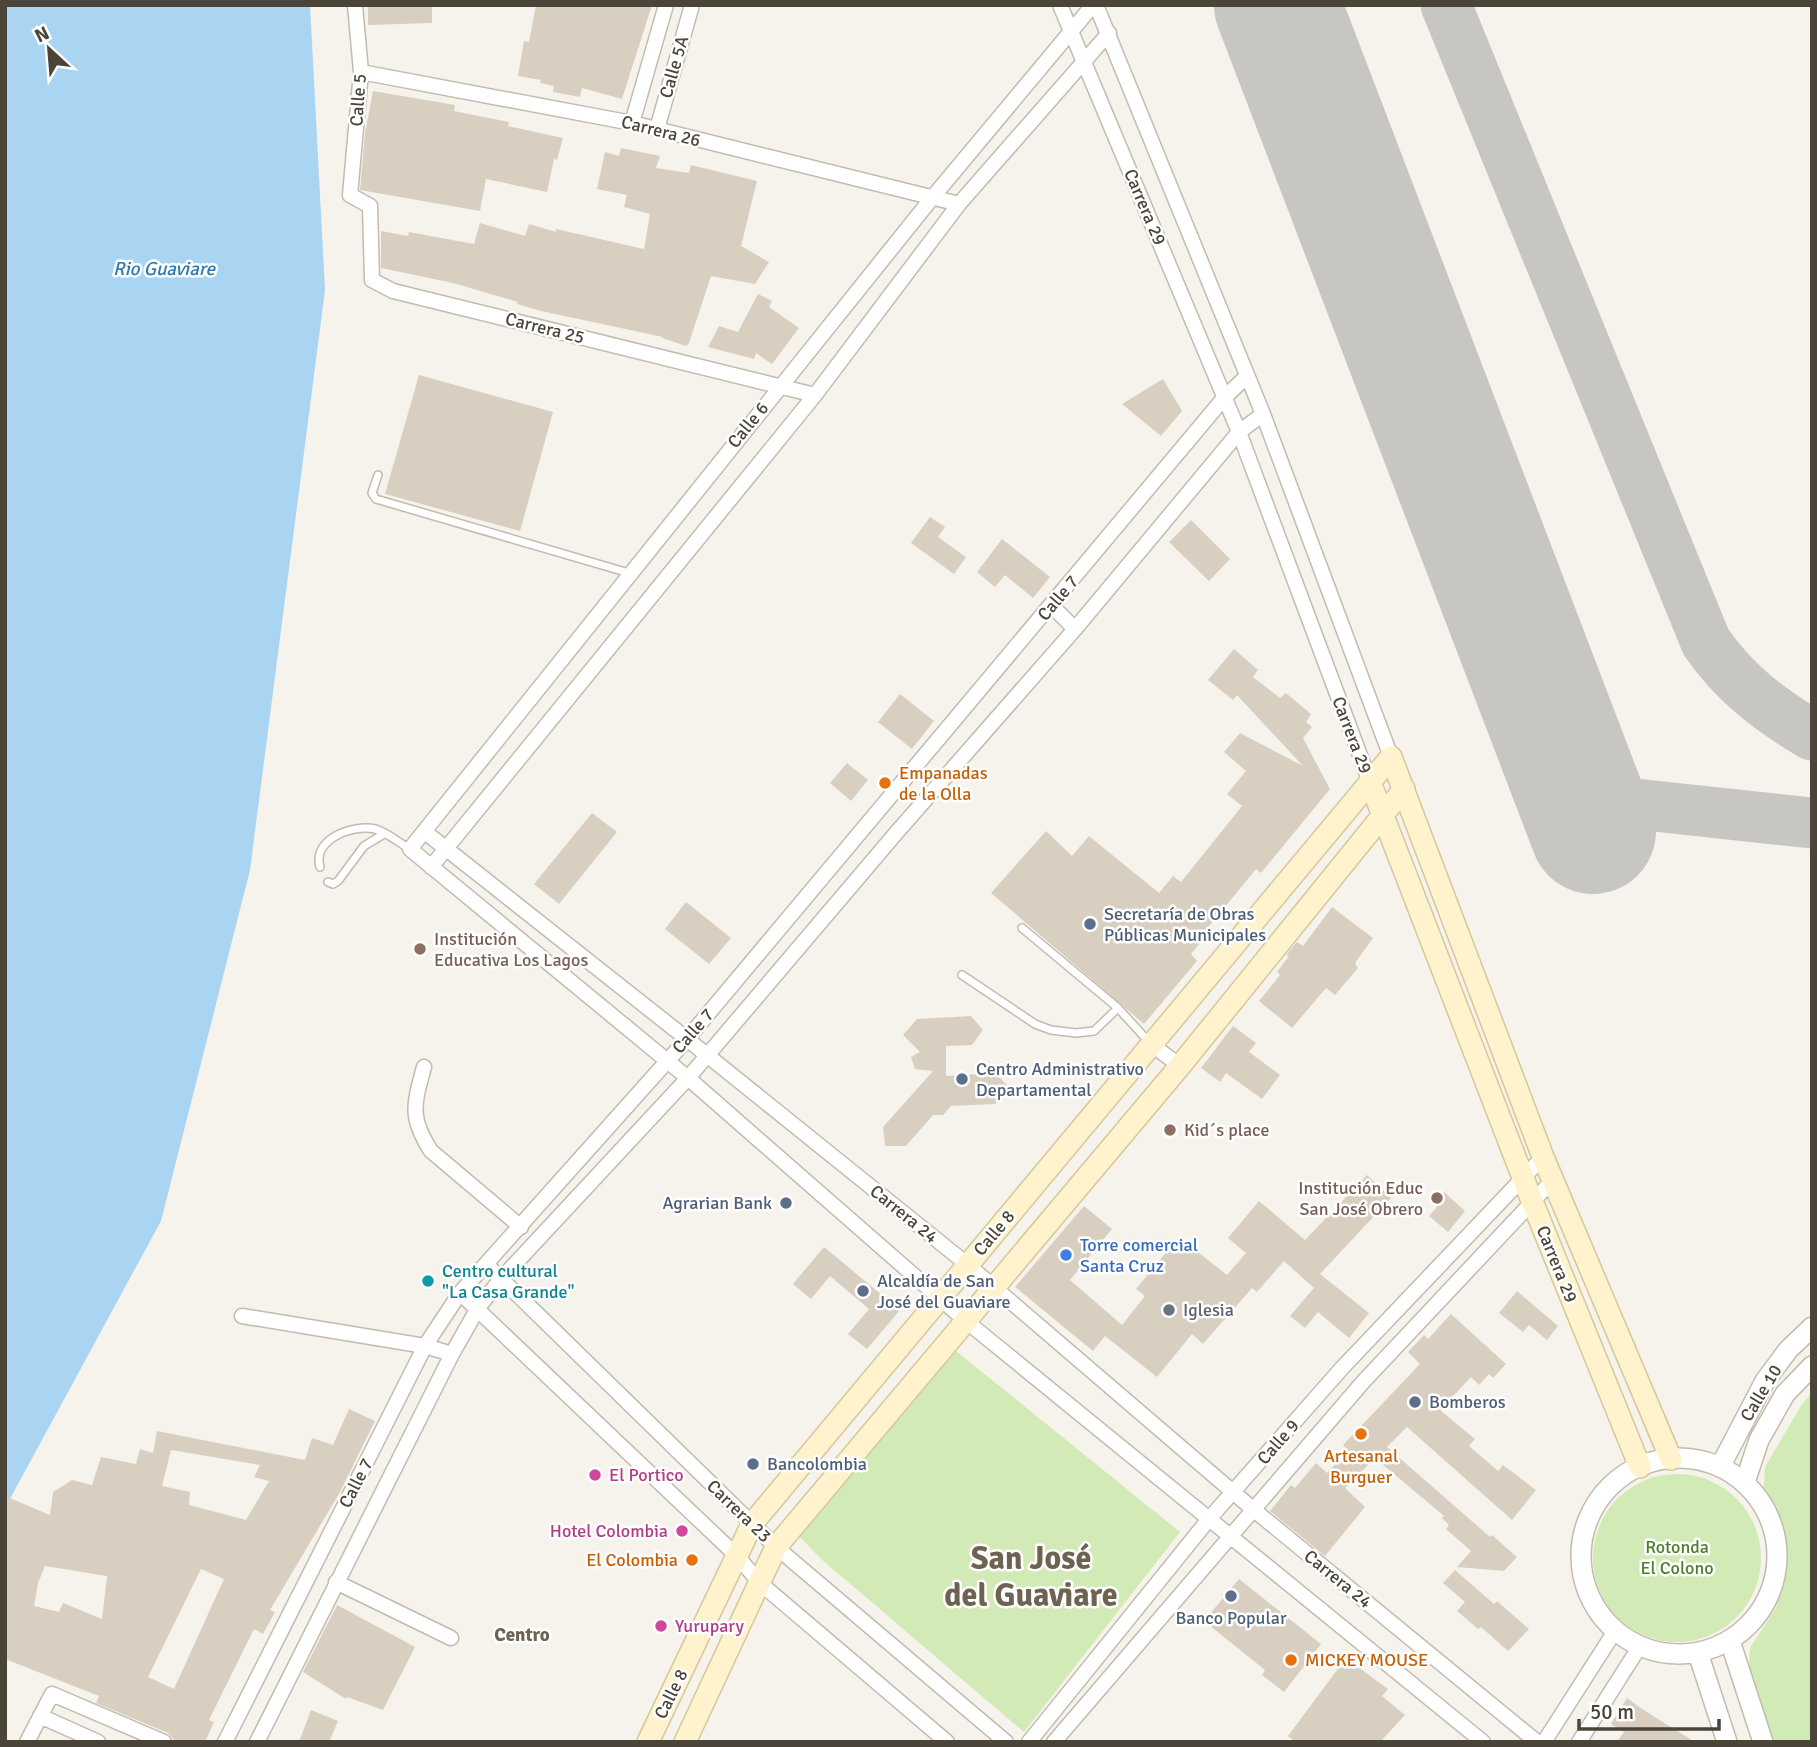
<svg xmlns="http://www.w3.org/2000/svg" width="1817" height="1747" font-family="Signika,sans-serif">
  <rect width="100%" height="100%" fill="#f6f3ec"/>
  <!-- green -->
  <path fill="#d2eab5" d="M956 1351 1180 1532 1024 1732 821 1559 798 1535Z
    M1812 1393V1742H1773L1749 1668 1750 1648 1776 1608 1787 1569 1780 1536 1763 1501 1765 1467 1802 1404Z
    M1593 1558a84 84 0 1 1 168 0a84 84 0 1 1-168 0Z"/>
  <!-- water -->
  <path fill="#a9d4f2" d="M5 5H310L325 290 250 870 161 1221 5 1508Z"/>
  <g fill="none" stroke-linecap="round" stroke-linejoin="round">
    <!-- taxiway -->
    <path stroke="#c8c6c3" stroke-width="51" d="M1446 5 1706 642C1734 683 1770 710 1812 735
      M1580 798 1812 823"/>
    <!-- runway -->
    <path stroke="#c8c6c3" stroke-width="126" d="M1277 5 1593 831"/>
  </g>
  <!-- building -->
  <path fill="#d8cfc1" fill-rule="evenodd" d="M368 5H432V23L368 25Z
    M536 5H652L622 99 582 88 580 97 553 92 554 86 540 83 541 80 518 76 524 41 529 42Z
    M373 91 455 105 454 111 509 122 508 126 563 138 557 160 554 159 547 192 486 179 480 211 360 190 365 133Z
    M621 148 660 156 656 168 689 173 691 165 757 181 741 246 769 262 755 284 711 276 689 343 686 346 662 338 663 337 541 311 517 304 518 302 453 283 381 268V231L408 236 409 232 474 244 480 223 525 236 529 224 556 232V229L644 249 650 214 624 207 627 195 597 189 605 152 619 156Z
    M758 294 772 301 769 307 799 328 772 364 756 353 754 359 708 347 719 326 738 332Z
    M419 375 553 412 520 531 385 494Z
    M1163 379 1182 411 1161 436 1122 404Z
    M930 517 945 527 938 537 966 557 954 574 911 543Z
    M1191 520 1230 559 1209 581 1169 542Z
    M1002 539 1050 577 1033 598 1005 575 995 587 977 572Z
    M1234 649 1258 670 1253 677 1280 698 1286 693 1311 714 1306 722 1312 727 1303 738 1330 789 1261 873 1256 869 1206 930 1209 932 1191 954 1197 961 1144 1024 991 893 1046 831 1072 856 1089 836 1159 893 1173 876 1181 882 1242 806 1227 794 1246 771 1224 752 1240 733 1303 766 1237 695 1233 700 1208 680Z
    M900 694 934 721 912 749 878 722Z
    M847 763 868 780 851 801 830 783Z
    M592 813 617 832 559 904 534 884Z
    M686 902 731 938 709 964 665 929Z
    M1332 907 1373 938 1355 963 1358 968 1335 995 1326 988 1292 1028 1259 1001 1280 975 1277 972 1289 956 1286 955 1297 942 1303 946Z
    M971 1016 983 1030 972 1045 946 1046V1076L996 1073 1009 1088 995 1104 951 1106 943 1115H933L906 1146H885L883 1127 933 1071 915 1069 911 1057 920 1052 903 1035 917 1019Z
    M1233 1026 1256 1043 1249 1052 1280 1075 1262 1099 1226 1073 1220 1082 1201 1068Z
    M1367 1175 1391 1198 1320 1274 1369 1313 1349 1338 1318 1312 1305 1328 1290 1316 1314 1288 1284 1261 1257 1292 1252 1288 1203 1344 1192 1334 1157 1377 1105 1336 1093 1351 1015 1287 1084 1206 1112 1229 1070 1280 1122 1325 1145 1296 1136 1289 1179 1237 1227 1275 1246 1253 1228 1238 1259 1201 1305 1240Z
    M1444 1192 1465 1211 1448 1232 1429 1216 1437 1207 1434 1204Z
    M824 1247 900 1310 867 1349 848 1334 869 1309 830 1276 811 1299 793 1284Z
    M1517 1291 1558 1326 1547 1340 1529 1325 1523 1332 1499 1313Z
    M1451 1314 1506 1364 1493 1378 1489 1374 1479 1385 1471 1377 1440 1410 1475 1439 1469 1446 1498 1471 1503 1465 1536 1490 1512 1520 1407 1427 1387 1447 1490 1537 1492 1535 1517 1557 1504 1571 1457 1567 1471 1551 1446 1529 1449 1525 1442 1518 1444 1516 1375 1458 1345 1488 1365 1507 1325 1556 1270 1511 1291 1485 1295 1488 1316 1463 1327 1473 1348 1450 1343 1445 1420 1364 1408 1352 1424 1335 1428 1339Z
    M349 1409 375 1421 340 1492 270 1610 275 1612 263 1634 254 1629 209 1720 214 1722 205 1742H176L168 1733 96 1703 99 1696 5 1659V1496L50 1515 53 1492 72 1480 92 1485 101 1457 136 1464 140 1449 153 1453 157 1431 305 1460 312 1438 333 1445ZM171 1450 260 1465 254 1477 269 1481 246 1520 189 1505 190 1492 162 1486ZM45 1566 107 1576 102 1619 63 1603 59 1612 34 1606 38 1583ZM201 1569 224 1579 174 1689 148 1677Z
    M1455 1570 1494 1604 1497 1601 1529 1629 1508 1651 1481 1627 1478 1629 1457 1611 1465 1602 1443 1583Z
    M1239 1579 1321 1644 1284 1692 1262 1675 1265 1670 1204 1621Z
    M337 1605 415 1647 383 1710 347 1697 346 1699 303 1672Z
    M1346 1658 1388 1689 1382 1696 1405 1715 1380 1742H1295L1288 1736Z
    M1627 1698 1642 1709 1695 1742H1617L1624 1732 1611 1724Z
    M311 1710 338 1721 329 1742H299Z"/>
  <g fill="none" stroke-linecap="round" stroke-linejoin="round">
    <defs>
      <path id="service" d="M378 475 372 493 376 499 629 573
        M320 867C312 839 353 824 375 829 387 832 399 843 410 849
        M328 882 333 884 338 881 364 846 384 834
        M1022 928 1118 1008
        M962 975 1035 1024 1051 1030 1076 1033 1094 1031 1118 1008 1149 1042"/>
      <path id="minor" d="M355 5 361 72 350 195 370 206 372 280 393 291 815 395
        M1060 5 1239 432 1370 782
        M1093 5 932 198 410 849 688 1078 966 1321 1483 1742
        M1096 5 1263 414 1391 757
        M361 72 632 123 959 204
        M632 123 666 5
        M657 129 692 5
        M1052 606 1075 629
        M425 832 687 1039 968 1265 1254 1510 1537 1742
        M431 867 815 395 959 204 1109 33
        M1151 1044 1180 1066
        M424 1067C414 1104 409 1117 431 1151L521 1227
        M486 1264 776 1547 1006 1742
        M460 1293 737 1556 760 1583 947 1742
        M242 1316 425 1346 452 1354
        M336 1582 451 1638
        M40 1716 98 1742
        M27 1742 52 1694 164 1742
        M225 1742 425 1346 460 1293 687 1039 1224 398 1246 377
        M257 1742 452 1354 478 1308 500 1280 688 1078 897 832 1075 629 1239 432 1263 414
        M1029 1742 1209 1519 1342 1368 1543 1157
        M1054 1742 1363 1382 1553 1180
        M1544 1742 1615 1631
        M1579 1742 1640 1646"/>
      <path id="tertiary" d="M1581 1556a98 98 0 1 1 196 0a98 98 0 1 1-196 0Z
        M1720 1467 1765 1381 1788 1350 1812 1327
        M1745 1482 1759 1440 1785 1394 1812 1366
        M1730 1641 1763 1742
        M1698 1653 1727 1742"/>
      <path id="secondary" d="M1370 782 1532 1201 1640 1467
        M648 1742 752 1524 1391 757 1543 1157 1671 1459
        M685 1742 776 1547 1180 1066 1404 789"/>
    </defs>
    <!-- service casing -->
    <use href="#service" stroke="#c2bbae" stroke-width="10"/>
    <!-- minor casing -->
    <use href="#minor" stroke="#c2bbae" stroke-width="17"/>
    <!-- tertiary casing -->
    <use href="#tertiary" stroke="#c2bbae" stroke-width="22"/>
    <!-- secondary casing -->
    <use href="#secondary" stroke="#d6c79b" stroke-width="24"/>
    <!-- service -->
    <use href="#service" stroke="#fff" stroke-width="7"/>
    <!-- minor -->
    <use href="#minor" stroke="#fff" stroke-width="14"/>
    <!-- tertiary -->
    <use href="#tertiary" stroke="#fff" stroke-width="19"/>
    <!-- secondary -->
    <use href="#secondary" stroke="#fff3cd" stroke-width="21"/>
  </g>
  <!-- markers -->
  <g fill="#e8710a" stroke="#fff" stroke-width="2.5">
    <circle cx="885" cy="783" r="7"/>
    <circle cx="1361" cy="1434" r="7"/>
    <circle cx="692" cy="1560" r="7"/>
    <circle cx="1291" cy="1660" r="7"/>
  </g>
  <g fill="#5c6f8a" stroke="#fff" stroke-width="2.5">
    <circle cx="1090" cy="924" r="7"/>
    <circle cx="962" cy="1079" r="7"/>
    <circle cx="786" cy="1203" r="7"/>
    <circle cx="863" cy="1291" r="7"/>
    <circle cx="1415" cy="1402" r="7"/>
    <circle cx="753" cy="1464" r="7"/>
    <circle cx="1231" cy="1596" r="7"/>
  </g>
  <g fill="#8d6e63" stroke="#fff" stroke-width="2.5">
    <circle cx="420" cy="949" r="7"/>
    <circle cx="1170" cy="1130" r="7"/>
    <circle cx="1437" cy="1198" r="7"/>
  </g>
  <circle fill="#3f7fe0" stroke="#fff" stroke-width="2.5" cx="1066" cy="1255" r="7"/>
  <circle fill="#0f9aa8" stroke="#fff" stroke-width="2.5" cx="428" cy="1281" r="7"/>
  <circle fill="#6b7280" stroke="#fff" stroke-width="2.5" cx="1169" cy="1310" r="7"/>
  <g fill="#d1479c" stroke="#fff" stroke-width="2.5">
    <circle cx="595" cy="1475" r="7"/>
    <circle cx="682" cy="1531" r="7"/>
    <circle cx="661" cy="1626" r="7"/>
  </g>
  <g text-anchor="middle" dominant-baseline="central" stroke-width="5" stroke-linejoin="round" paint-order="stroke">
    <!-- street labels -->
    <g font-size="18" fill="#4b4439" stroke="#fff">
      <text transform="translate(674 67) rotate(-74)">Calle 5A</text>
      <text transform="translate(358 100) rotate(-86)">Calle 5</text>
      <text transform="translate(661 131) rotate(14)">Carrera 26</text>
      <text transform="translate(1145 207) rotate(67)">Carrera 29</text>
      <text transform="translate(545 328) rotate(14)">Carrera 25</text>
      <text transform="translate(748 425) rotate(-51)">Calle 6</text>
      <text transform="translate(1058 598) rotate(-50)">Calle 7</text>
      <text transform="translate(1352 735) rotate(69)">Carrera 29</text>
      <text transform="translate(693 1031) rotate(-49)">Calle 7</text>
      <text transform="translate(904 1214) rotate(39)">Carrera 24</text>
      <text transform="translate(994 1233) rotate(-50)">Calle 8</text>
      <text transform="translate(1557 1264) rotate(68)">Carrera 29</text>
      <text transform="translate(1761 1393) rotate(-59)">Calle 10</text>
      <text transform="translate(1278 1442) rotate(-49)">Calle 9</text>
      <text transform="translate(356 1483) rotate(-63)">Calle 7</text>
      <text transform="translate(739 1511) rotate(44)">Carrera 23</text>
      <text transform="translate(1338 1579) rotate(39)">Carrera 24</text>
      <text transform="translate(671 1694) rotate(-64)">Calle 8</text>
    </g>
    <!-- food labels -->
    <g font-size="18" fill="#c56008" stroke="#fff" text-anchor="start">
      <text x="899" y="773">Empanadas<tspan x="899" dy="21">de la Olla</tspan></text>
      <text x="1361" y="1456" text-anchor="middle">Artesanal<tspan x="1361" dy="21">Burguer</tspan></text>
      <text x="678" y="1560" text-anchor="end">El Colombia</text>
      <text x="1305" y="1660">MICKEY MOUSE</text>
    </g>
    <!-- service labels -->
    <g font-size="18" fill="#4e5e75" stroke="#fff" text-anchor="start">
      <text x="1104" y="914">Secretaría de Obras<tspan x="1104" dy="21">Públicas Municipales</tspan></text>
      <text x="976" y="1069">Centro Administrativo<tspan x="976" dy="21">Departamental</tspan></text>
      <text x="772" y="1203" text-anchor="end">Agrarian Bank</text>
      <text x="877" y="1281">Alcaldía de San<tspan x="877" dy="21">José del Guaviare</tspan></text>
      <text x="1429" y="1402">Bomberos</text>
      <text x="767" y="1464">Bancolombia</text>
      <text x="1231" y="1618" text-anchor="middle">Banco Popular</text>
    </g>
    <!-- education labels -->
    <g font-size="18" fill="#785e54" stroke="#fff" text-anchor="start">
      <text x="434" y="939">Institución<tspan x="434" dy="21">Educativa Los Lagos</tspan></text>
      <text x="1184" y="1130">Kid´s place</text>
      <text x="1423" y="1188" text-anchor="end">Institución Educ<tspan x="1423" dy="21">San José Obrero</tspan></text>
    </g>
    <!-- shop labels -->
    <g font-size="18" fill="#366cbe" stroke="#fff" text-anchor="start">
      <text x="1080" y="1245">Torre comercial<tspan x="1080" dy="21">Santa Cruz</tspan></text>
    </g>
    <!-- culture labels -->
    <g font-size="18" fill="#0d838f" stroke="#fff" text-anchor="start">
      <text x="442" y="1271">Centro cultural<tspan x="442" dy="21">"La Casa Grande"</tspan></text>
    </g>
    <!-- worship labels -->
    <g font-size="18" fill="#5b616d" stroke="#fff" text-anchor="start">
      <text x="1183" y="1310">Iglesia</text>
    </g>
    <!-- hotel labels -->
    <g font-size="18" fill="#b23c85" stroke="#fff" text-anchor="start">
      <text x="609" y="1475">El Portico</text>
      <text x="668" y="1531" text-anchor="end">Hotel Colombia</text>
      <text x="675" y="1626">Yurupary</text>
    </g>
    <!-- park labels -->
    <g font-size="18" fill="#4a7f2a" stroke="#fff">
      <text x="1677" y="1547">Rotonda<tspan x="1677" dy="21">El Colono</tspan></text>
    </g>
    <!-- water labels -->
    <g font-size="19" font-style="italic" fill="#2e7ab2" stroke="#fff">
      <text x="164" y="269">Rio Guaviare</text>
    </g>
    <!-- neighbourhood labels -->
    <g font-size="19" font-weight="bold" fill="#6e6250" stroke="#fff">
      <text x="522" y="1635">Centro</text>
    </g>
    <!-- town labels -->
    <g font-size="32" font-weight="bold" fill="#6e6250" stroke="#fff">
      <text x="1031" y="1558">San José<tspan x="1031" dy="37">del Guaviare</tspan></text>
    </g>
  </g>
  <!-- border -->
  <rect width="1817" height="1747" fill="none" stroke="#4b4439" stroke-width="14"/>
  <!-- north arrow -->
  <g transform="translate(49 49) rotate(334)" stroke="#ffffff" stroke-width="5" paint-order="stroke">
  <path d="M0-5L12 26L0 18L-12 26Z" fill="#4b4439"/>
  <text y="-10" font-size="19" font-weight="bold" text-anchor="middle" fill="#4b4439">N</text>
  </g>
  <!-- scale -->
  <path d="M1579 1719v10h140v-10" fill="none" stroke="#4b4439" stroke-width="3.5"/>
  <text x="1590" y="1719" font-size="21" fill="#4b4439" stroke="#ffffff" stroke-width="5" paint-order="stroke">50 m</text>
</svg>
